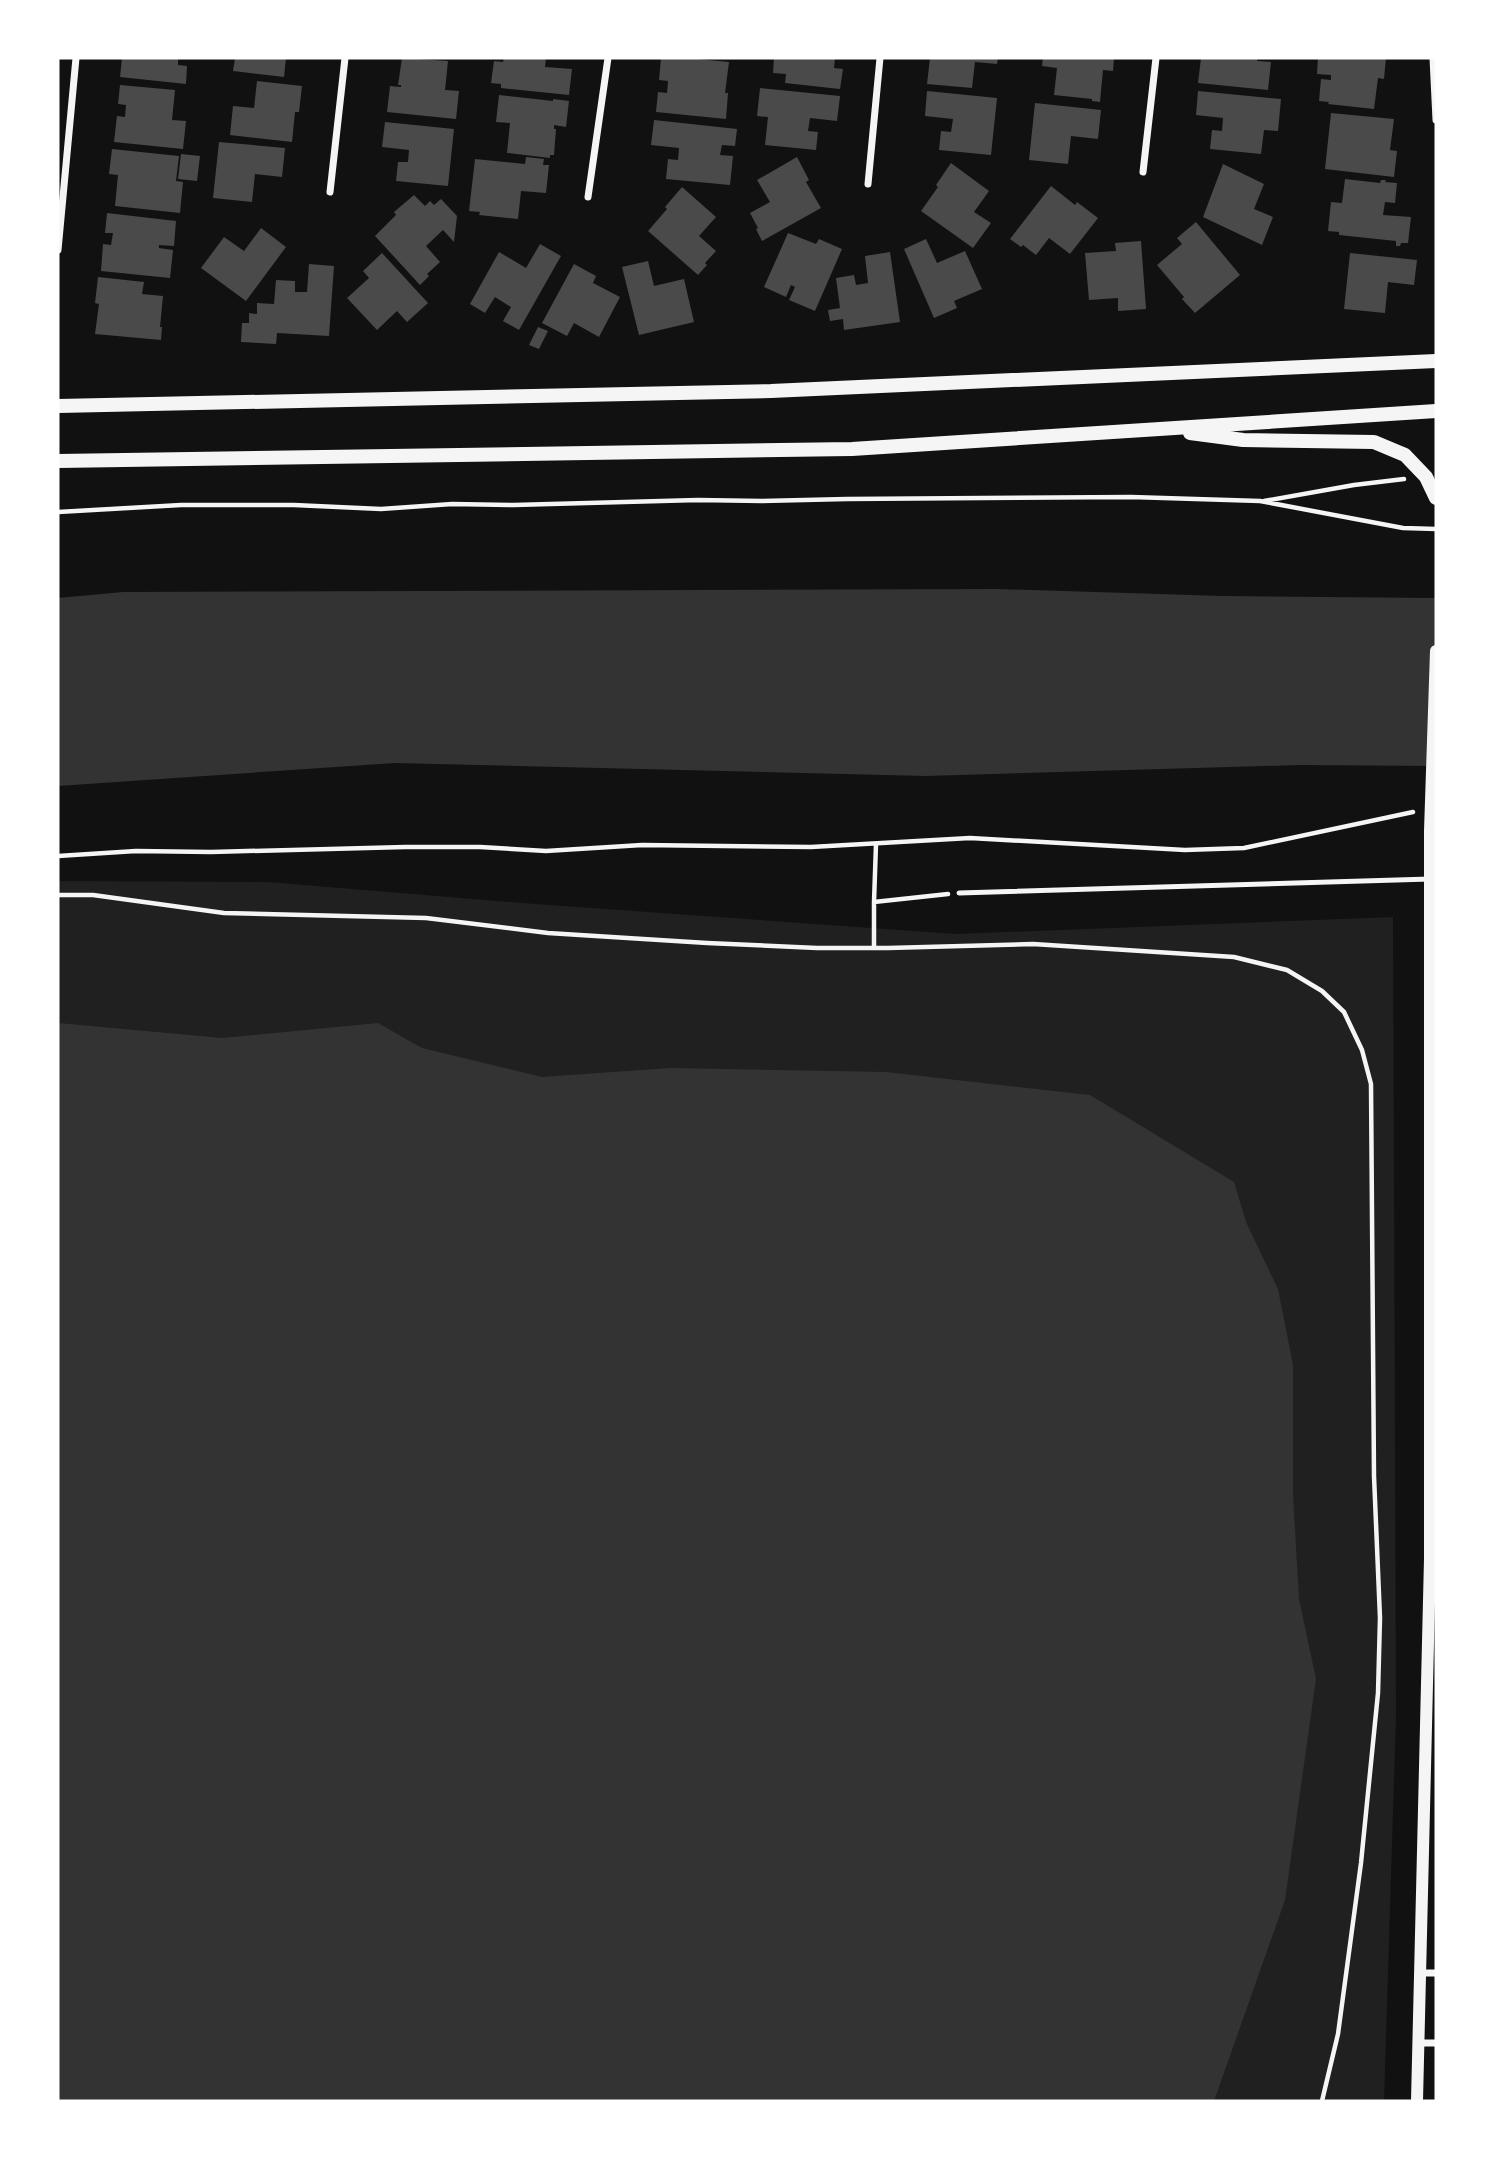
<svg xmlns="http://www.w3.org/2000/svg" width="1494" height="2159" font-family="'Archivo Narrow',sans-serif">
  <rect width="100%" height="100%" fill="#111"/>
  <!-- green -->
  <path fill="#202020" d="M58 881 267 882 535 904 956 934 1393 917 1396 1714 1384 2101H58Z"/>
  <!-- water -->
  <path fill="#333" d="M996 589 1223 596 1436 598V766L1301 765 926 776 395 763 58 786V598L123 592Z
    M58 1023 222 1038 378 1023 422 1048 542 1077 670 1068 886 1072 1090 1095 1234 1182 1246 1222 1278 1289 1293 1365V1495L1299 1599 1316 1679 1285 1900 1214 2101H58Z"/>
  <!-- building -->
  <path fill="#4a4a4a" d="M122 58H178V65L187 66 186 84 120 77Z
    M235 58H286L284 77 233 71Z
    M402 58 448 61 445 90 459 91 456 119 387 112 390 86 401 87V85H398Z
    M504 58H546L545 67 572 69 569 95 501 88V84L491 83 494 61 503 62Z
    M661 58H687L729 62 725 93H728L726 119 656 112 658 92 667 93 668 81 659 80Z
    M774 58H835L834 68 843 69 840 89 785 83 786 74 773 73Z
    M930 58H998L997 64 975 62 972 88 927 84Z
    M1043 58H1114L1113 71 1103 70 1100 102 1092 101V99L1054 95 1057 68 1042 66Z
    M1201 58H1258L1257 61 1271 62 1268 90 1198 83Z
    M1318 58H1386L1384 79 1378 78 1374 109 1328 104 1329 102 1319 101 1321 79 1331 80V75L1317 74Z
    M257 81 302 86 299 112H295L292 142 230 135 233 106 254 108Z
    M120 85 175 90 172 120 186 121 183 149 114 142 117 116 125 117 126 105 118 104Z
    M760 88 840 96 837 121 810 118 808 131 818 132 816 150 765 145 768 117 757 116Z
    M927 91 997 98 991 155 939 150 941 131 951 132 953 119 925 116Z
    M1198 91 1281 99 1278 131 1264 130 1261 154 1210 149 1212 130 1222 131 1223 118 1196 115Z
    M499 95 553 101V99L569 101 566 127 554 125V129H556L554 155H550V158L507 153 510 123 496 122Z
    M1035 103 1101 110 1098 139 1071 136 1068 164 1029 160Z
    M1331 113 1394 119 1390 150 1397 151 1394 177 1325 169Z
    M654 120 737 129 735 146 722 145 720 155 733 156 730 185 666 179 668 159 678 160 679 148 651 145Z
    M385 122 454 129 448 186 396 181 398 162H408L409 150 382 147Z
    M219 142 285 148 282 177 255 174 252 202 213 198Z
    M112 149 179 156 176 181 183 182 180 213 115 206 118 175 109 174Z
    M181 154 200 156 197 181 178 179Z
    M526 157 544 159 543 165H549L546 193 521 191 518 219 479 215 480 212 469 211 475 159 525 164Z
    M797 157 809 180 806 182 821 208 762 241 756 229 758 228 750 213 770 202 757 180Z
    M951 163 989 191 974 212 991 223 973 248 921 211 938 187 936 185Z
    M1223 164 1264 184 1254 209 1273 217 1262 245 1203 217Z
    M1345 179 1380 183 1381 180H1386L1385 182 1397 183 1395 203 1385 202 1383 215 1411 217 1408 243H1401L1400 246H1396V241L1339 235V232L1328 231 1331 202 1342 203Z
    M1051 186 1075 205 1077 202 1098 218 1070 254 1049 238 1036 255 1023 245 1021 247 1010 239Z
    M682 187 716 217 699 236 716 251 705 263 707 265 698 275 648 231 667 209 665 207Z
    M414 195 425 206 430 201 434 205 441 199 457 216 454 242 443 230 426 246 440 262 427 274 429 276 420 285 375 236 396 215 394 212Z
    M107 213 176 221 174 246 159 245V248L173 250 170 278 101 271 103 244 111 245 113 233H105Z
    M1196 222 1240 275 1195 313 1182 299 1184 297 1157 265 1182 244 1177 238Z
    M261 228 286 247 246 301 201 268 224 237 244 251Z
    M788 233 816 244 819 239 842 249 815 311 789 300 795 287 791 285 786 297 764 287Z
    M926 239 937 263 965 251 982 289 954 301 957 308 934 318 904 249Z
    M1141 241 1146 309 1118 311V298L1089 300 1085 253 1116 251 1115 243Z
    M540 244 561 256 519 330 503 321 511 307 495 297 485 313 470 304 499 252 526 268Z
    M890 252 900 322 844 330 843 319 830 321 828 310 840 308 836 278 854 275 856 285 868 283 865 256Z
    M382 253 428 303 407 322 397 311 377 330 347 298 369 278 363 271Z
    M1350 253 1417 260 1414 285 1388 282 1385 313 1344 309Z
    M648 261 654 286 684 279 694 322 639 335 622 267Z
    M309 264 334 266 329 336 277 333 276 344 241 342 242 323H249V313L257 314V303L274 304 276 280 295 281V292H307Z
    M574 264 596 276 593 283 620 297 599 337 574 323 567 336 542 323Z
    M98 277 144 282 142 294 163 296 160 327H162L161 340 95 334 99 304 95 303Z
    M538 327 548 331 539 349 529 345Z"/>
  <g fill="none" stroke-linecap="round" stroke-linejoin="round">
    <!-- path -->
    <path stroke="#f5f5f5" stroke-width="4.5" d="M1264 501 1354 485 1404 479
      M58 512 181 505H294L381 509 452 504 514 505 698 500 762 501 847 499 1131 497 1260 501 1403 528 1436 529
      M58 856 136 851 211 852 405 847H480L546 851 642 845 811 847 970 838 1185 850 1244 848 1413 812
      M58 895H93L224 913 426 918 548 933 707 943 817 948H888L1033 944 1234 957 1287 970 1322 991 1344 1012 1362 1050 1371 1084 1374 1476 1380 1618 1378 1693 1361 1863 1338 2034 1322 2101
      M874 902 876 844
      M874 948V902L948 894"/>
    <!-- service -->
    <path stroke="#f5f5f5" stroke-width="5" d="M959 893 1430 879"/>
    <!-- minor -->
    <path stroke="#f5f5f5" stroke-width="7" d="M1433 58 1436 120
      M1143 172 1156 58
      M868 184 880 58
      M330 192 345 58
      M588 197 608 58
      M58 250 76 58
      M1421 1973H1436
      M1419 2043H1436"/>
    <!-- tertiary -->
    <path stroke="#f5f5f5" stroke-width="12" d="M1417 2101 1430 1559V831L1436 651"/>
    <!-- secondary -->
    <path stroke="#f5f5f5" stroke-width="14" d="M58 406 771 391 1436 361
      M1190 433 1243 440 1374 442 1405 455 1426 477 1436 498
      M58 461 852 449 1436 411"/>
  </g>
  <!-- border -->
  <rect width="1494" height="2159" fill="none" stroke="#ffffff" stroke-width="119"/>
</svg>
